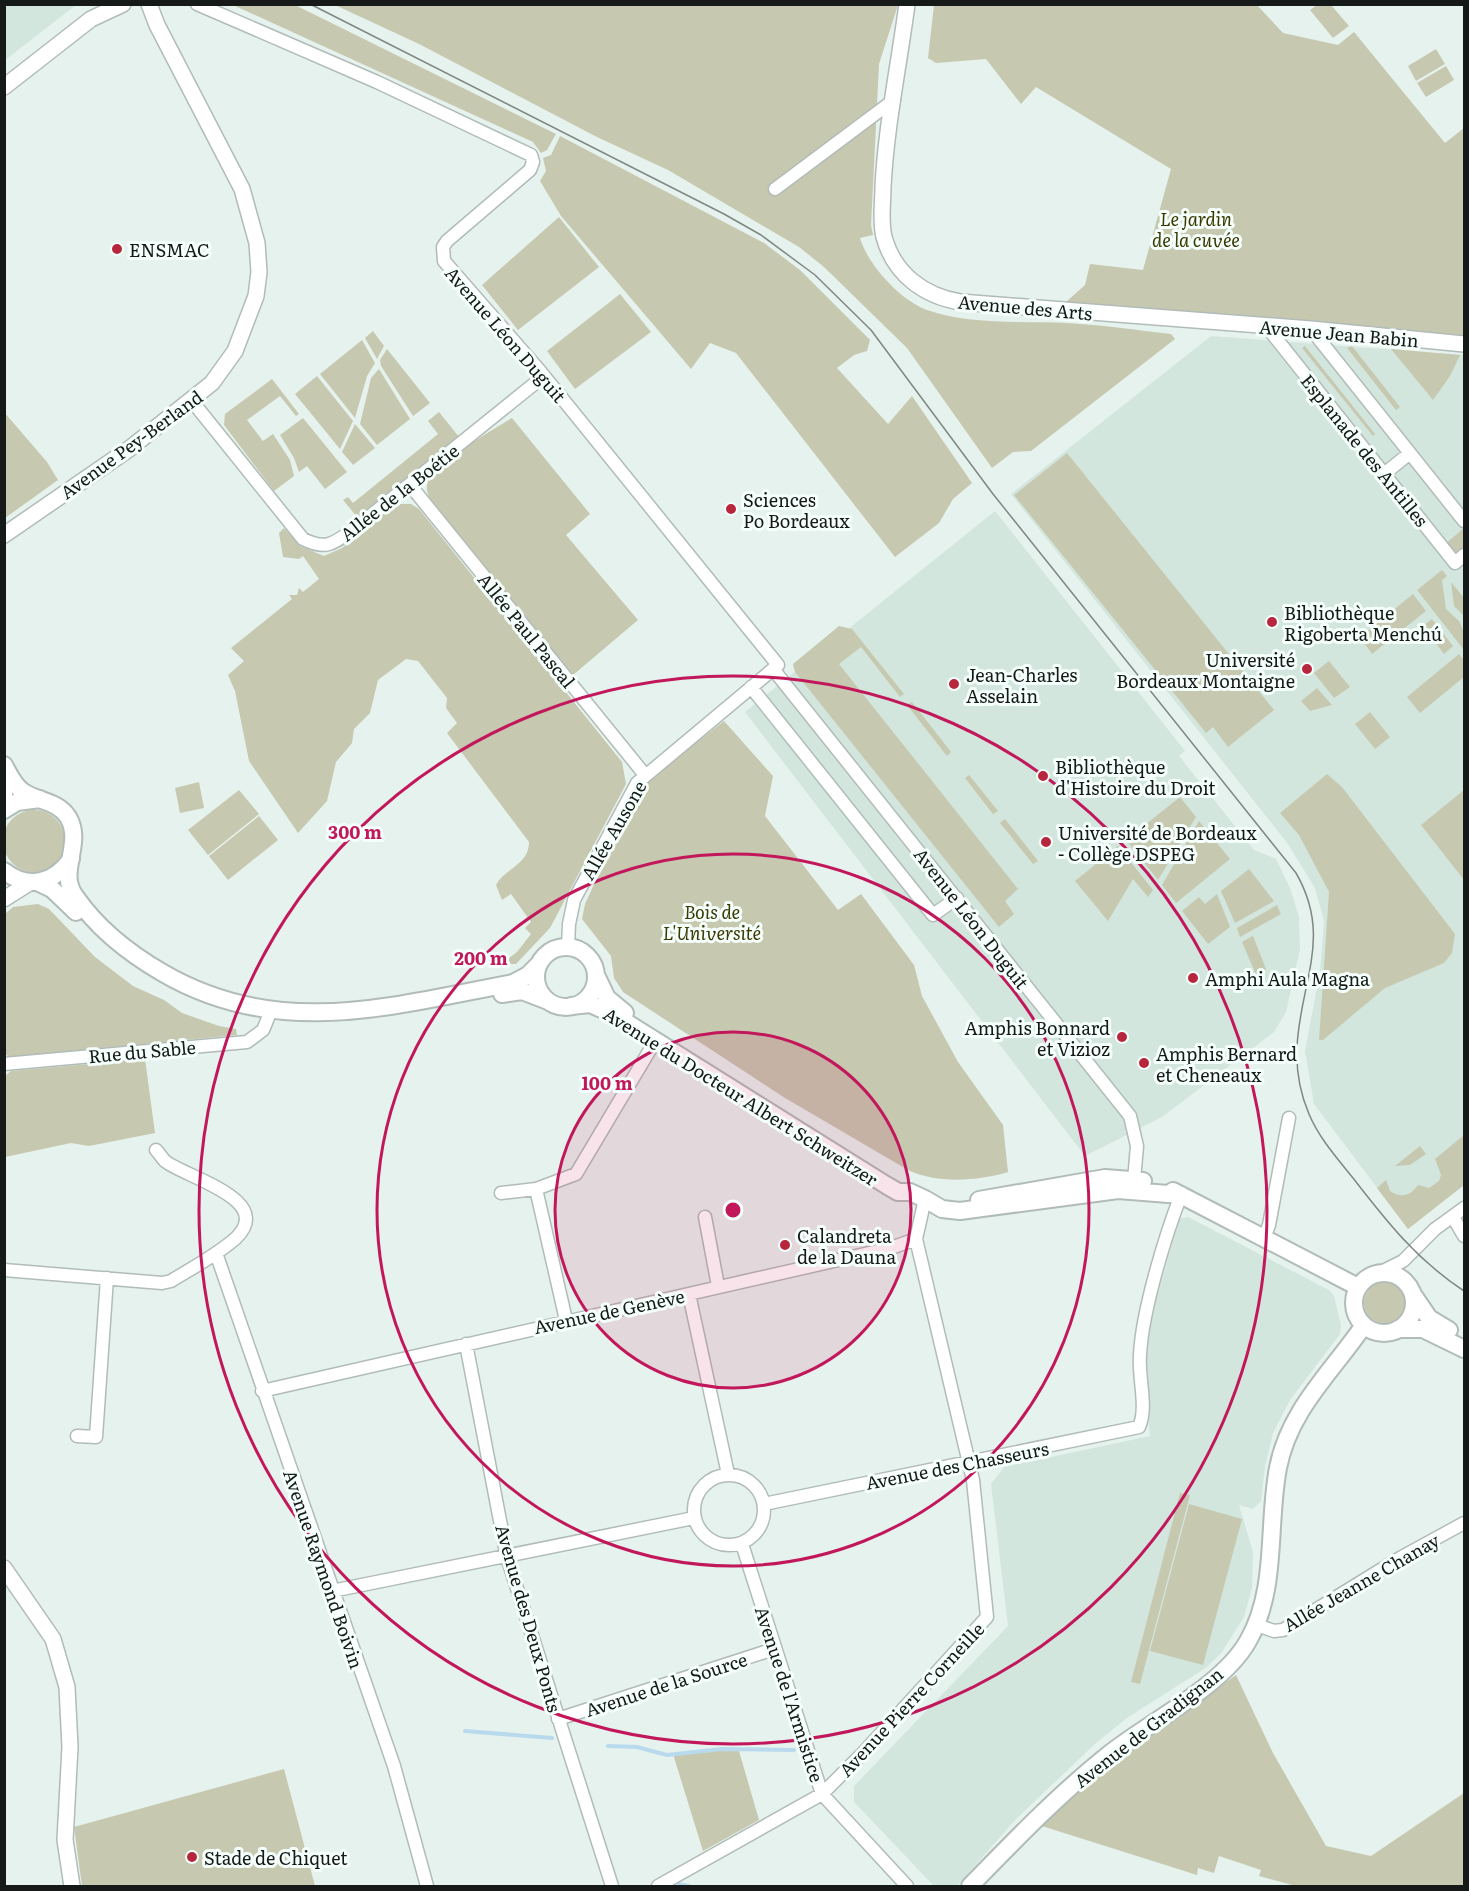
<svg xmlns="http://www.w3.org/2000/svg" width="1469" height="1891" font-family="Literata,serif">
  <rect width="100%" height="100%" fill="#e6f2ed"/>
  <!-- built -->
  <path fill="#d2e6de" d="M5 4H76V5L5 60Z
    M1211 336 1464 355V1185L1408 1229 1314 1104 1305 1051 1320 972 1324 921 1315 888 1288 844 1011 494Z
    M995 511 1185 751 1179 756 1238 830 1254 850 1276 859 1290 888 1299 917 1300 949 1286 1012 1274 1032 1162 1117 1085 1156 745 712Z
    M1188 1217 1329 1290 1334 1296 1341 1325 1340 1334 1290 1400 1273 1433 1265 1467 1261 1501 1253 1509 1239 1505 1253 1552 1252 1588 1244 1617 1222 1652 1207 1667 1127 1718 1096 1743 1016 1819 957 1886H934L854 1802V1786L1008 1626 991 1484 1004 1467 1150 1436 1144 1381 1145 1354 1156 1301 1179 1219Z"/>
  <!-- green -->
  <path fill="#c7c8b0" d="M233 5H295L556 134 547 150 541 153 533 142Z
    M335 5H898L879 64 871 225 873 235 860 238C868 265 900 300 927 310 970 325 1022 321 1067 323 1102 325 1137 330 1171 334L1175 339 1031 451 1013 452 992 468 907 348 824 267 799 247 668 170 597 137 419 44Z
    M934 5H1257L1283 33 1338 45 1354 32 1445 143 1464 128V340L1066 302 1085 285 1090 264 1143 270 1171 169 1036 87 1021 104 986 59 936 63 928 58Z
    M1317 5H1331L1349 26 1333 38 1310 10Z
    M1436 49 1445 64 1416 81 1408 66Z
    M1446 66 1454 80 1426 97 1417 83Z
    M560 136 764 243 800 270 870 340 867 351 854 355 837 368 888 424 912 396 972 483 953 499 939 523 895 557 736 353 710 343 691 369 561 216 540 181 546 171 543 158 551 155Z
    M559 217 599 267 518 330 482 285Z
    M620 294 651 332 575 389 547 351Z
    M373 331 384 346 377 359 365 338Z
    M362 340 375 363 367 376 355 418 320 374Z
    M1305 346 1375 434 1373 436 1302 348Z
    M1352 346 1400 407 1396 410 1347 348Z
    M387 349 430 403 413 416 381 366 380 360Z
    M1391 349 1460 355 1450 376 1433 400Z
    M379 369 410 419 377 445 360 424 371 378Z
    M317 376 353 421 340 449 295 394Z
    M272 379 299 414 296 416 280 396 247 420 263 441 273 434 290 460 294 476 274 491 224 425 225 414Z
    M4 412 47 462 58 480 5 518Z
    M439 412 459 437 358 518 343 500 348 497 353 503 438 434 428 421Z
    M303 418 347 472 325 489 307 466 299 472 294 458 280 435Z
    M512 418 590 514 566 535 638 620 573 675 431 501C427 493 425 487 429 479 438 462 495 428 512 418Z
    M355 424 375 448 353 465 342 452Z
    M1067 453 1274 710 1228 747 1213 727 1206 733 1014 495Z
    M396 504H411L419 509 622 762 626 784 550 928 516 964H501L517 952 531 934 525 928 531 922 511 894 502 900 496 885C505 868 529 865 529 842L447 733 457 723 446 708 447 698 418 661 406 659 378 680 370 713 354 729 352 743 336 762 327 801 298 833 249 761 235 691 228 675 244 661 231 648 292 599 289 595H297L299 588 303 592 319 579 303 556 299 559 283 557 279 533 284 528 300 546 324 556 342 548Z
    M1464 528V551C1455 554 1451 551 1445 544Z
    M1442 570 1447 576 1442 580 1446 609 1460 622 1464 633V650L1417 590Z
    M1451 582 1464 598V616L1454 606Z
    M1413 594 1426 611 1372 654 1360 637Z
    M1432 619 1453 646 1444 654 1423 626Z
    M839 626 852 629 904 694 900 697 861 647 839 664 1018 889 1005 901 1014 914 999 927 795 672 793 664Z
    M1459 654 1464 660V677L1420 713 1407 697Z
    M1329 661 1350 687 1334 698 1314 673Z
    M1317 688 1332 705 1310 711 1301 701Z
    M912 702 951 752 947 756 907 705Z
    M1370 712 1390 737 1375 749 1355 724Z
    M724 721 773 776 765 816 838 910 861 894 914 965 922 996 958 1062 1003 1125 1008 1172C977 1181 938 1184 908 1170L785 1098 623 992 614 978 611 956 582 919 585 904 635 796 651 778Z
    M1327 774 1342 787 1455 934 1452 953 1444 963 1385 988 1323 1040H1319L1329 892 1299 835 1280 813Z
    M969 775 998 811 993 814 965 778Z
    M199 782 204 808 180 813 175 788Z
    M239 790 259 814 208 855 188 830Z
    M1464 790V880L1421 825Z
    M1180 797 1196 817 1158 880 1126 840Z
    M3 841a31 31 0 1 1 62 0a31 31 0 1 1-62 0Z
    M259 816 278 840 228 880 209 856Z
    M1005 819 1038 861 1033 864 1000 823Z
    M1199 821 1230 859 1176 903 1162 885Z
    M1118 846 1153 890 1148 897 1133 879 1108 921 1075 881Z
    M1249 869 1274 901 1235 923 1221 891Z
    M1217 894 1230 927 1208 944 1182 911 1199 897 1205 904Z
    M38 904 49 909 95 957 133 986 164 1000 182 1013 219 1026 236 1029 237 1035 9 1057 4 1053 5 914 13 907Z
    M1277 905 1281 914 1240 937 1237 928Z
    M1253 936 1266 969 1257 977 1242 942Z
    M145 1059 155 1133 89 1146 71 1143 5 1157V1076L11 1071Z
    M1464 1135V1185L1408 1229 1377 1188 1386 1180 1390 1191C1402 1199 1411 1195 1418 1185L1429 1188 1439 1181 1441 1175 1435 1159Z
    M1420 1146 1426 1154 1410 1165 1395 1166Z
    M1364 1303a21 21 0 1 1 42 0a21 21 0 1 1-42 0Z
    M1180 1493 1190 1495 1140 1684 1131 1682Z
    M1189 1504 1242 1519 1203 1665 1150 1651Z
    M1236 1675 1273 1753 1326 1846 1371 1856 1464 1793V1886H1296L1259 1876 1261 1870 1219 1856 1214 1873 1198 1868 1197 1875 1042 1826 1089 1781Z
    M724 1750 739 1751 759 1820 703 1851 673 1754Z
    M284 1769 315 1886H82L74 1827Z"/>
  <g fill="none" stroke-linecap="round" stroke-linejoin="round">
    <!-- stream -->
    <path stroke="#b8daec" stroke-width="4" d="M465 1731 552 1738
      M608 1746 637 1747 667 1755 722 1749 794 1750
      M679 1884 689 1886"/>
    <defs>
      <path id="minor" d="M197 4 377 82 531 155 533 162 530 170 447 241 443 247 444 261 540 371 778 665 637 783 574 900 569 924 568 947
        M775 189 894 100
        M1267 327 1455 563 1464 555
        M1311 329 1464 521
        M192 401 303 539C327 551 334 543 354 529L544 376
        M1384 474 1410 453
        M410 485 645 775
        M773 669 1130 1116 1137 1146 1134 1180
        M751 687 933 915 957 898
        M4 1064 247 1042 263 1030 268 1018
        M536 1189 566 1320
        M501 1193 536 1189 576 1174 654 1043
        M705 1217 718 1286
        M1453 1217 1464 1236
        M1264 1238 1269 1225 1289 1118
        M216 1253 394 1766 427 1886
        M4 1270 162 1283 171 1281C192 1268 217 1255 236 1238 276 1199 184 1177 165 1161 162 1158 159 1153 156 1150
        M1381 1272 1403 1261 1435 1229 1464 1208
        M689 1294 728 1474
        M466 1344 507 1557 612 1886
        M262 1391 891 1248 916 1239 925 1199
        M77 1436 96 1437 107 1278
        M694 1510a35 35 0 1 1 70 0a35 35 0 1 1-70 0Z
        M764 1504 1139 1427C1148 1407 1138 1378 1140 1355 1142 1312 1165 1236 1181 1195
        M742 1544 822 1794 907 1886
        M332 1591 694 1518
        M1257 1625 1274 1631 1283 1630 1400 1558 1464 1523
        M558 1719 774 1649
        M658 1886 822 1794 863 1753 987 1617 973 1480 916 1239"/>
      <path id="tertiary" d="M907 4C899 65 886 126 883 187 883 204 880 221 884 237 894 274 924 296 960 302L1311 329 1464 344
        M4 87 91 19 123 4
        M4 535 129 449 212 383 235 351 256 296 259 272 257 243 242 189 157 25 149 4
        M4 899 31 882
        M4 1568 53 1639 67 1687 70 1747 65 1840 72 1886"/>
      <path id="secondary" d="M4 765C9 774 13 784 22 791 37 802 57 800 68 817 84 843 57 872 75 896 97 928 130 954 163 973 278 1040 391 1006 513 983L528 975 539 964
        M4 789V801
        M4 810 17 802 40 799
        M4 871C29 890 54 883 71 859
        M37 882 52 889 76 912
        M536 977a30 30 0 1 1 60 0a30 30 0 1 1-60 0Z
        M596 975 607 998 625 1013
        M502 994 522 991 548 1001
        M571 1006 590 1004 613 1014 886 1185 898 1192H910L925 1199 942 1209 960 1211 1118 1190 1181 1195
        M1173 1191 1358 1287
        M979 1200 1105 1178 1143 1181
        M1354 1303a30 30 0 1 1 60 0a30 30 0 1 1-60 0Z
        M1414 1296 1429 1318 1449 1330
        M1398 1329H1423L1464 1349
        M970 1886C1014 1841 1058 1795 1108 1755 1149 1722 1223 1686 1248 1641 1278 1589 1267 1525 1278 1468 1289 1410 1332 1372 1364 1325"/>
    </defs>
    <!-- minor casing -->
    <use href="#minor" stroke="#b1bcb8" stroke-width="15"/>
    <!-- tertiary casing -->
    <use href="#tertiary" stroke="#b1bcb8" stroke-width="18"/>
    <!-- secondary casing -->
    <use href="#secondary" stroke="#b1bcb8" stroke-width="20"/>
    <!-- minor -->
    <use href="#minor" stroke="#fff" stroke-width="12"/>
    <!-- tertiary -->
    <use href="#tertiary" stroke="#fff" stroke-width="15"/>
    <!-- secondary -->
    <use href="#secondary" stroke="#fff" stroke-width="16"/>
    <!-- tram -->
    <path stroke="#7f8784" stroke-width="1.5" d="M310 4 724 214 761 235 815 275 871 330 993 494 1296 873C1333 937 1300 982 1297 1047 1296 1070 1300 1093 1309 1114 1319 1138 1337 1158 1353 1178 1387 1222 1417 1260 1464 1291"/>
  </g>
  <!-- distance rings -->
  <circle cx="733" cy="1210" r="178" fill="#c2185b" fill-opacity=".12"/>
  <g fill="none" stroke="#c2185b" stroke-width="3">
    <circle cx="733" cy="1210" r="178"/>
    <circle cx="733" cy="1210" r="356"/>
    <circle cx="733" cy="1210" r="534"/>
  </g>
  <!-- markers -->
  <g fill="#b8263d" stroke="#f5fffb" stroke-width="2">
    <circle cx="117" cy="249" r="6"/>
    <circle cx="731" cy="509" r="6"/>
    <circle cx="1272" cy="622" r="6"/>
    <circle cx="1307" cy="669" r="6"/>
    <circle cx="954" cy="684" r="6"/>
    <circle cx="1043" cy="776" r="6"/>
    <circle cx="1046" cy="842" r="6"/>
    <circle cx="1193" cy="978" r="6"/>
    <circle cx="1122" cy="1037" r="6"/>
    <circle cx="1144" cy="1063" r="6"/>
    <circle cx="785" cy="1245" r="6"/>
    <circle cx="192" cy="1857" r="6"/>
  </g>
  <g text-anchor="middle" dominant-baseline="central" stroke-width="6" stroke-linejoin="round" paint-order="stroke">
    <!-- park labels -->
    <g font-size="18" font-style="italic" fill="#3a3900" stroke="#f5fffb">
      <text x="1196" y="218">Le jardin<tspan x="1196" dy="21">de la cuvée</tspan></text>
      <text x="712" y="911">Bois de<tspan x="712" dy="21">L'Université</tspan></text>
    </g>
    <!-- poi labels -->
    <g font-size="18" fill="#151a18" stroke="#f5fffb" text-anchor="start">
      <text x="129" y="249">ENSMAC</text>
      <text x="743" y="499">Sciences<tspan x="743" dy="21">Po Bordeaux</tspan></text>
      <text x="1284" y="612">Bibliothèque<tspan x="1284" dy="21">Rigoberta Menchú</tspan></text>
      <text x="1295" y="659" text-anchor="end">Université<tspan x="1295" dy="21">Bordeaux Montaigne</tspan></text>
      <text x="966" y="674">Jean-Charles<tspan x="966" dy="21">Asselain</tspan></text>
      <text x="1055" y="766">Bibliothèque<tspan x="1055" dy="21">d'Histoire du Droit</tspan></text>
      <text x="1058" y="832">Université de Bordeaux<tspan x="1058" dy="21">- Collège DSPEG</tspan></text>
      <text x="1205" y="978">Amphi Aula Magna</text>
      <text x="1110" y="1027" text-anchor="end">Amphis Bonnard<tspan x="1110" dy="21">et Vizioz</tspan></text>
      <text x="1156" y="1053">Amphis Bernard<tspan x="1156" dy="21">et Cheneaux</tspan></text>
      <text x="797" y="1235">Calandreta<tspan x="797" dy="21">de la Dauna</tspan></text>
      <text x="204" y="1857">Stade de Chiquet</text>
    </g>
    <!-- street labels -->
    <g font-size="18" fill="#151a18" stroke="#f5fffb">
      <text transform="translate(1025 307) rotate(5)">Avenue des Arts</text>
      <text transform="translate(1339 333) rotate(5)">Avenue Jean Babin</text>
      <text transform="translate(506 334) rotate(49)">Avenue Léon Duguit</text>
      <text transform="translate(131 444) rotate(-36)">Avenue Pey-Berland</text>
      <text transform="translate(1365 450) rotate(51)">Esplanade des Antilles</text>
      <text transform="translate(399 492) rotate(-38)">Allée de la Boétie</text>
      <text transform="translate(527 630) rotate(51)">Allée Paul Pascal</text>
      <text transform="translate(613 830) rotate(-60)">Allée Ausone</text>
      <text transform="translate(972 918) rotate(52)">Avenue Léon Duguit</text>
      <text transform="translate(142 1051) rotate(-5)">Rue du Sable</text>
      <text transform="translate(741 1096) rotate(32)">Avenue du Docteur Albert Schweitzer</text>
      <text transform="translate(609 1311) rotate(-12)">Avenue de Genève</text>
      <text transform="translate(957 1465) rotate(-11)">Avenue des Chasseurs</text>
      <text transform="translate(324 1569) rotate(71)">Avenue Raymond Boivin</text>
      <text transform="translate(1361 1582) rotate(-30)">Allée Jeanne Chanay</text>
      <text transform="translate(529 1618) rotate(74)">Avenue des Deux Ponts</text>
      <text transform="translate(666 1684) rotate(-18)">Avenue de la Source</text>
      <text transform="translate(790 1694) rotate(72)">Avenue de l'Armistice</text>
      <text transform="translate(911 1699) rotate(-47)">Avenue Pierre Corneille</text>
      <text transform="translate(1148 1727) rotate(-38)">Avenue de Gradignan</text>
    </g>
  </g>
  <circle cx="733" cy="1210" r="9" fill="#c2185b" stroke="#f5fffb" stroke-width="3"/>
  <g font-size="18" text-anchor="middle" font-weight="bold" fill="#c2185b" stroke="#f5fffb" stroke-width="6" stroke-linejoin="round" paint-order="stroke">
    <text x="355" y="839">300 m</text>
    <text x="481" y="965">200 m</text>
    <text x="607" y="1090">100 m</text>
  </g>
  <!-- border -->
  <rect width="1469" height="1891" fill="none" stroke="#151a18" stroke-width="12"/>
</svg>
